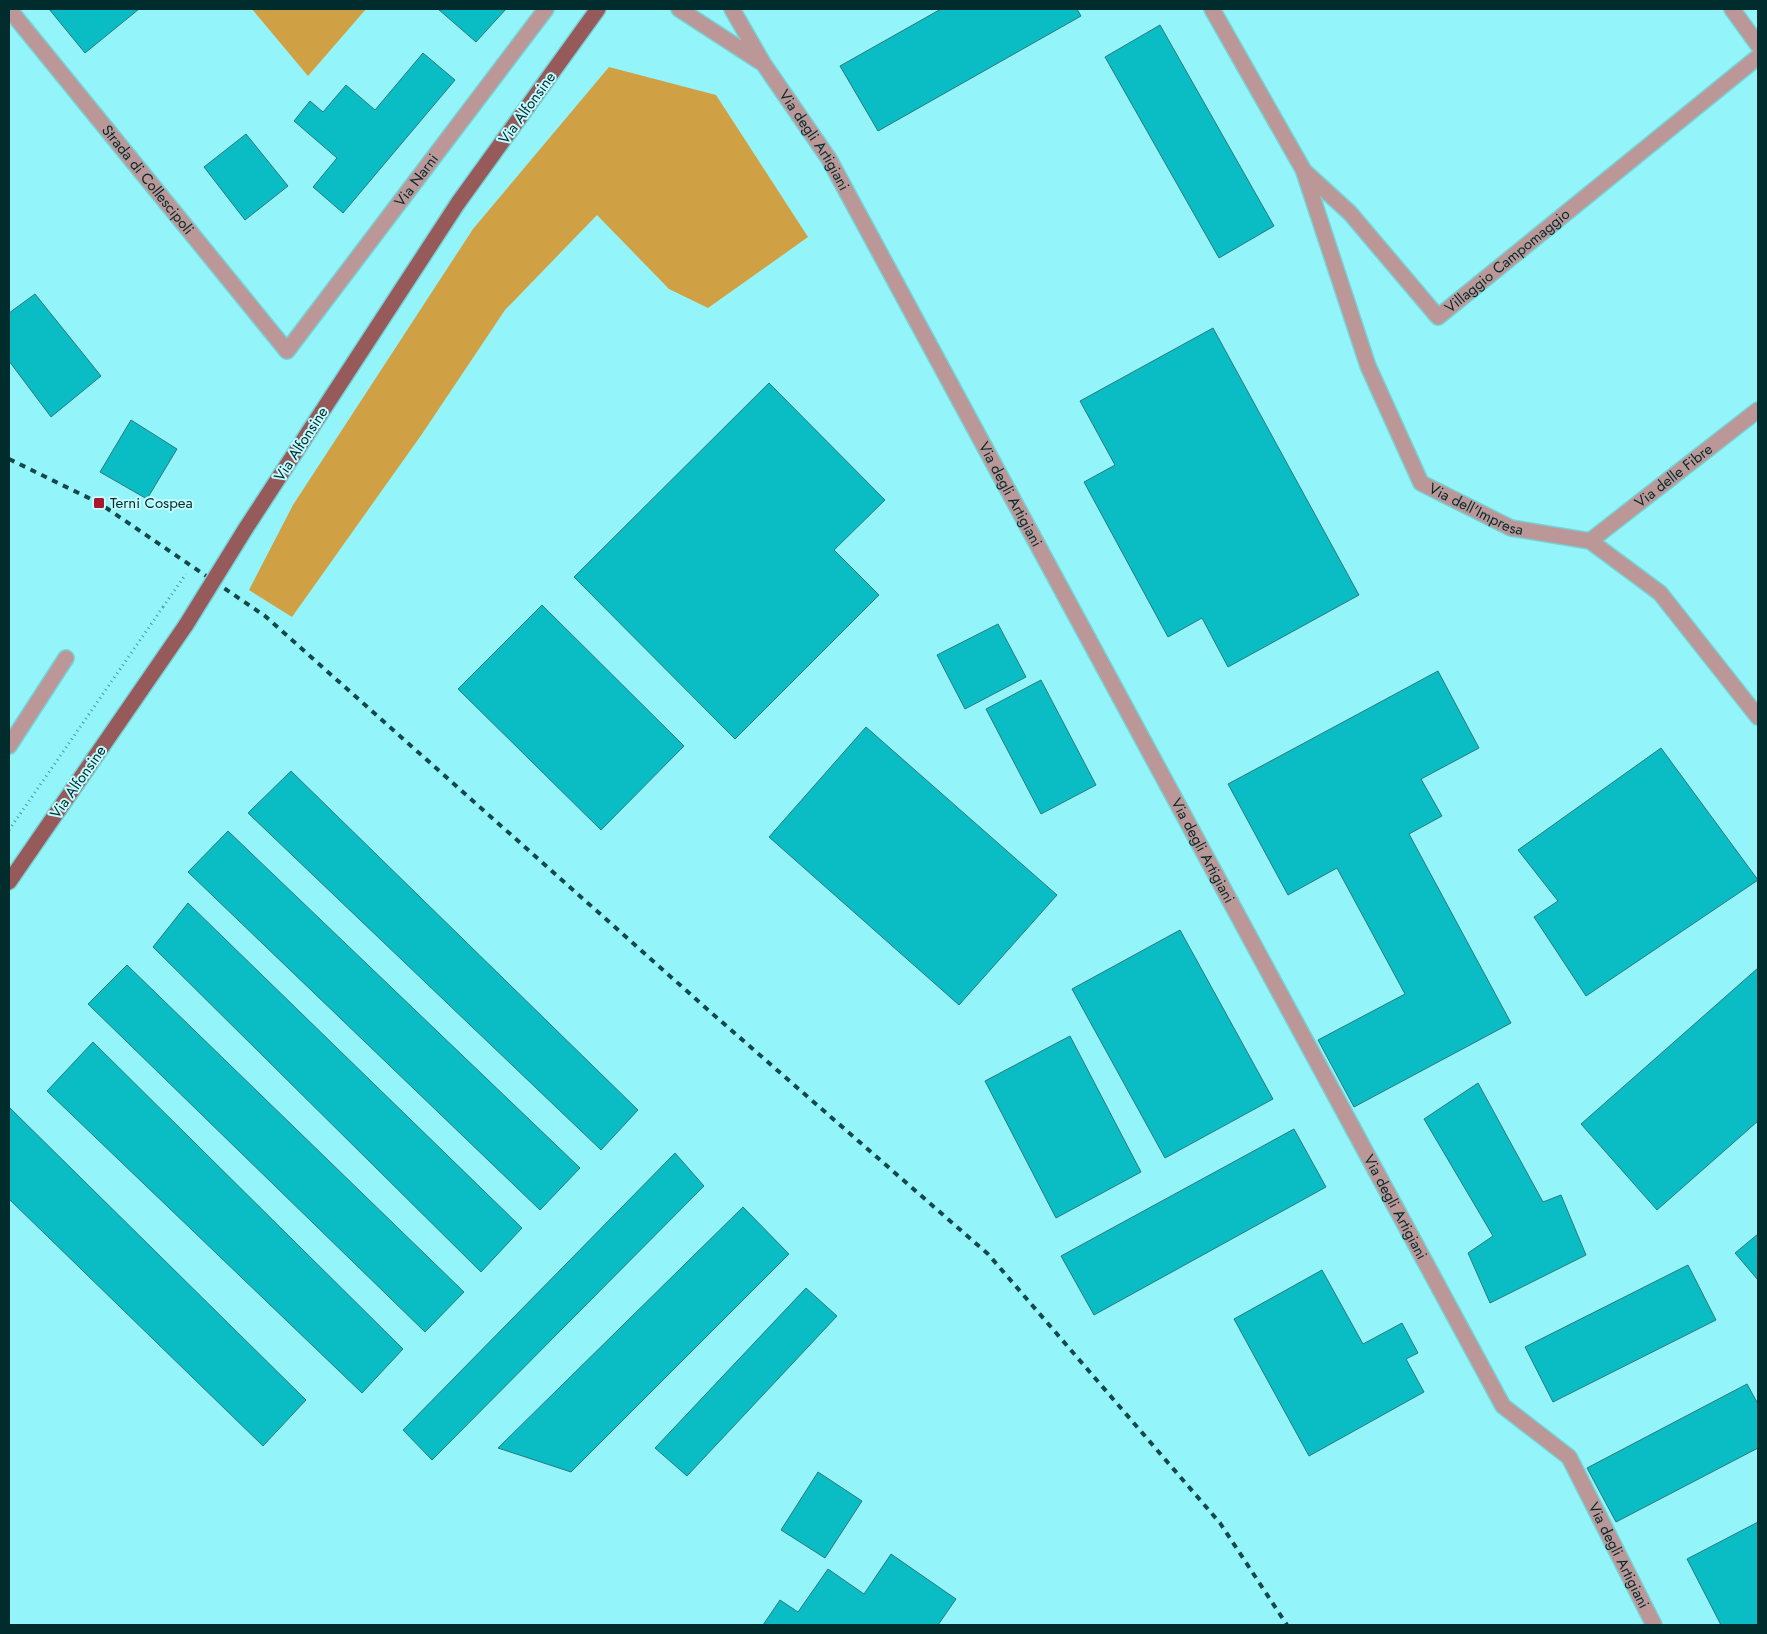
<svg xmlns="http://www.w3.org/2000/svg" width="1767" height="1634" font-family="Jost,sans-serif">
  <rect width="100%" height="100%" fill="#93f5fa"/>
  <!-- forest -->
  <path fill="#d0a045" d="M252 9H366L308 76Z
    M609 67 716 95 808 237 708 308 669 289 597 215 505 310 422 434 292 617 249 590 293 505 473 229Z"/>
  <!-- building -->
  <path fill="#0abcc4" stroke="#2c797d" d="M49 9H139L85 53Z
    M438 9H506L476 42Z
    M941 9H1077L1081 16 878 131 840 66Z
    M1160 25 1274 226 1219 258 1105 57Z
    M423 53 455 80 343 213 313 187 337 158 294 121 310 101 323 112 346 85 375 110Z
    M246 134 288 186 245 220 204 167Z
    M35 294 101 376 51 417 9 361V313Z
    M1213 328 1359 595 1228 667 1202 618 1168 637 1084 482 1115 465 1080 401Z
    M769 383 885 500 834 550 879 595 735 739 574 577Z
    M131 420 177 449 147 499 100 472Z
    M542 605 684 746 601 830 458 689Z
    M998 624 1026 677 965 709 937 655Z
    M1438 671 1479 748 1421 779 1442 816 1409 834 1511 1023 1354 1107 1318 1040 1405 994 1337 868 1288 895 1228 784Z
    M1041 680 1096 785 1041 814 986 709Z
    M866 727 1057 895 959 1005 769 837Z
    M1661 748 1758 880 1586 996 1534 917 1558 901 1518 850Z
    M291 771 638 1110 601 1150 248 813Z
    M228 831 580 1168 540 1210 188 872Z
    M188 903 522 1228 481 1272 153 947Z
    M1180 930 1273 1099 1165 1158 1072 989Z
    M127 965 464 1292 425 1332 88 1004Z
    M1758 968V1121L1657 1210 1581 1124Z
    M1070 1036 1141 1172 1056 1218 985 1081Z
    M93 1042 403 1349 362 1393 47 1091Z
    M1478 1083 1543 1202 1561 1195 1586 1255 1490 1303 1468 1253 1493 1236 1424 1119Z
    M9 1107 306 1400 263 1446 9 1199Z
    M1294 1129 1326 1187 1094 1315 1061 1256Z
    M675 1153 704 1186 432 1460 403 1430Z
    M743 1207 789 1254 571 1472 498 1448Z
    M1758 1234V1280L1735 1253Z
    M1688 1265 1716 1320 1553 1402 1525 1347Z
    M1322 1270 1363 1344 1402 1323 1418 1353 1406 1359 1424 1392 1309 1456 1234 1319Z
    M806 1288 837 1316 687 1476 655 1448Z
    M1747 1384 1758 1404V1448L1616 1522 1587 1468Z
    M818 1472 862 1501 825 1558 781 1530Z
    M1758 1522V1625H1721L1687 1559Z
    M891 1554 956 1599 938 1625H763L780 1600 798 1612 828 1569 864 1594Z"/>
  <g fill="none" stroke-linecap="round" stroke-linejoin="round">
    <defs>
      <g id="minor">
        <path id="s1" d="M9 9 287 351 546 9"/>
        <path d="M679 9 759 61"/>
        <path id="s2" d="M732 9 763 63 829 159 1503 1406 1569 1457 1654 1625"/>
        <path id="s3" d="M1212 9 1304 171 1350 213 1438 317 1758 57"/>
        <path d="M1732 9 1758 45"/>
        <path id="s4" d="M1304 172 1368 366 1421 483 1511 528 1590 541 1660 593 1758 717"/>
        <path id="s5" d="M1590 541 1758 410"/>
        <path d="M9 746 66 658"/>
      </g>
      <path id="major" d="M246 528 458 203 598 9
        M9 882 186 625"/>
    </defs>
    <!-- minor casing -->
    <use href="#minor" stroke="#79d1d5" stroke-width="18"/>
    <!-- major casing -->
    <use href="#major" stroke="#79d1d5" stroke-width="18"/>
    <!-- path -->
    <path stroke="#4f989c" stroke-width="3" stroke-dasharray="1 4" stroke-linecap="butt" d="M9 830 163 607"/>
    <!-- minor -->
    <use href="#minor" stroke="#bb9897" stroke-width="15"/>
    <!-- major -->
    <use href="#major" stroke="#955a59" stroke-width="15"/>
    <!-- rail -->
    <path stroke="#14484a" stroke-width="4" stroke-dasharray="6 6" stroke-linecap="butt" d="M9 459 99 503 265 616 707 1009 988 1254 1220 1523 1287 1625"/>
    <defs>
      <path id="major-bridge" d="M186 625 246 528"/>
    </defs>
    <!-- major-bridge casing -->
    <use href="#major-bridge" stroke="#79d1d5" stroke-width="18" stroke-linecap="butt"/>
    <!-- path-bridge -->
    <path stroke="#4f989c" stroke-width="3" stroke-dasharray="1 4" stroke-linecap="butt" d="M163 607 186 574"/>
    <!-- major-bridge -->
    <use href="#major-bridge" stroke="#955a59" stroke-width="15"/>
  </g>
  <!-- markers -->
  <rect fill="#ab162f" stroke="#c4fbfe" stroke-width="2" x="93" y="497" width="12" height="12" rx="2.5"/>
  <g text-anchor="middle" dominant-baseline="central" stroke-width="4" stroke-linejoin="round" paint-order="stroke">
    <!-- street labels -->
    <g font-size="15" fill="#002c2e" stroke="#c4fbfe">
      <text transform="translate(527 108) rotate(-54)">Via Alfonsine</text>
      <text stroke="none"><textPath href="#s2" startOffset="155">Via degli Artigiani</textPath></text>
      <text stroke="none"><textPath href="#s1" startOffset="220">Strada di Collescipoli</textPath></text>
      <text stroke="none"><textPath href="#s1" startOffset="655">Via Narni</textPath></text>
      <text stroke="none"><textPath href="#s3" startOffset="474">Villaggio Campomaggio</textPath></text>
      <text transform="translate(301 444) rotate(-57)">Via Alfonsine</text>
      <text stroke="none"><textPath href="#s5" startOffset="106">Via delle Fibre</textPath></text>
      <text stroke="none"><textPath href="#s2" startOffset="560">Via degli Artigiani</textPath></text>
      <text stroke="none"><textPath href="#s4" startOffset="394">Via dell'Impresa</textPath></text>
      <text transform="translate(78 782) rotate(-55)">Via Alfonsine</text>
      <text stroke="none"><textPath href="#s2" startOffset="965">Via degli Artigiani</textPath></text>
      <text stroke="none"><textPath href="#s2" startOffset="1370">Via degli Artigiani</textPath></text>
      <text stroke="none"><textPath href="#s2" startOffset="1790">Via degli Artigiani</textPath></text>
    </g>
    <!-- poi labels -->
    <g font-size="15" fill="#002c2e" stroke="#c4fbfe" text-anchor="start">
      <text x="110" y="503">Terni Cospea</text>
    </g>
  </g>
  <!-- border -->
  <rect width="1767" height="1634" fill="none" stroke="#002c2e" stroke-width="20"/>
</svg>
